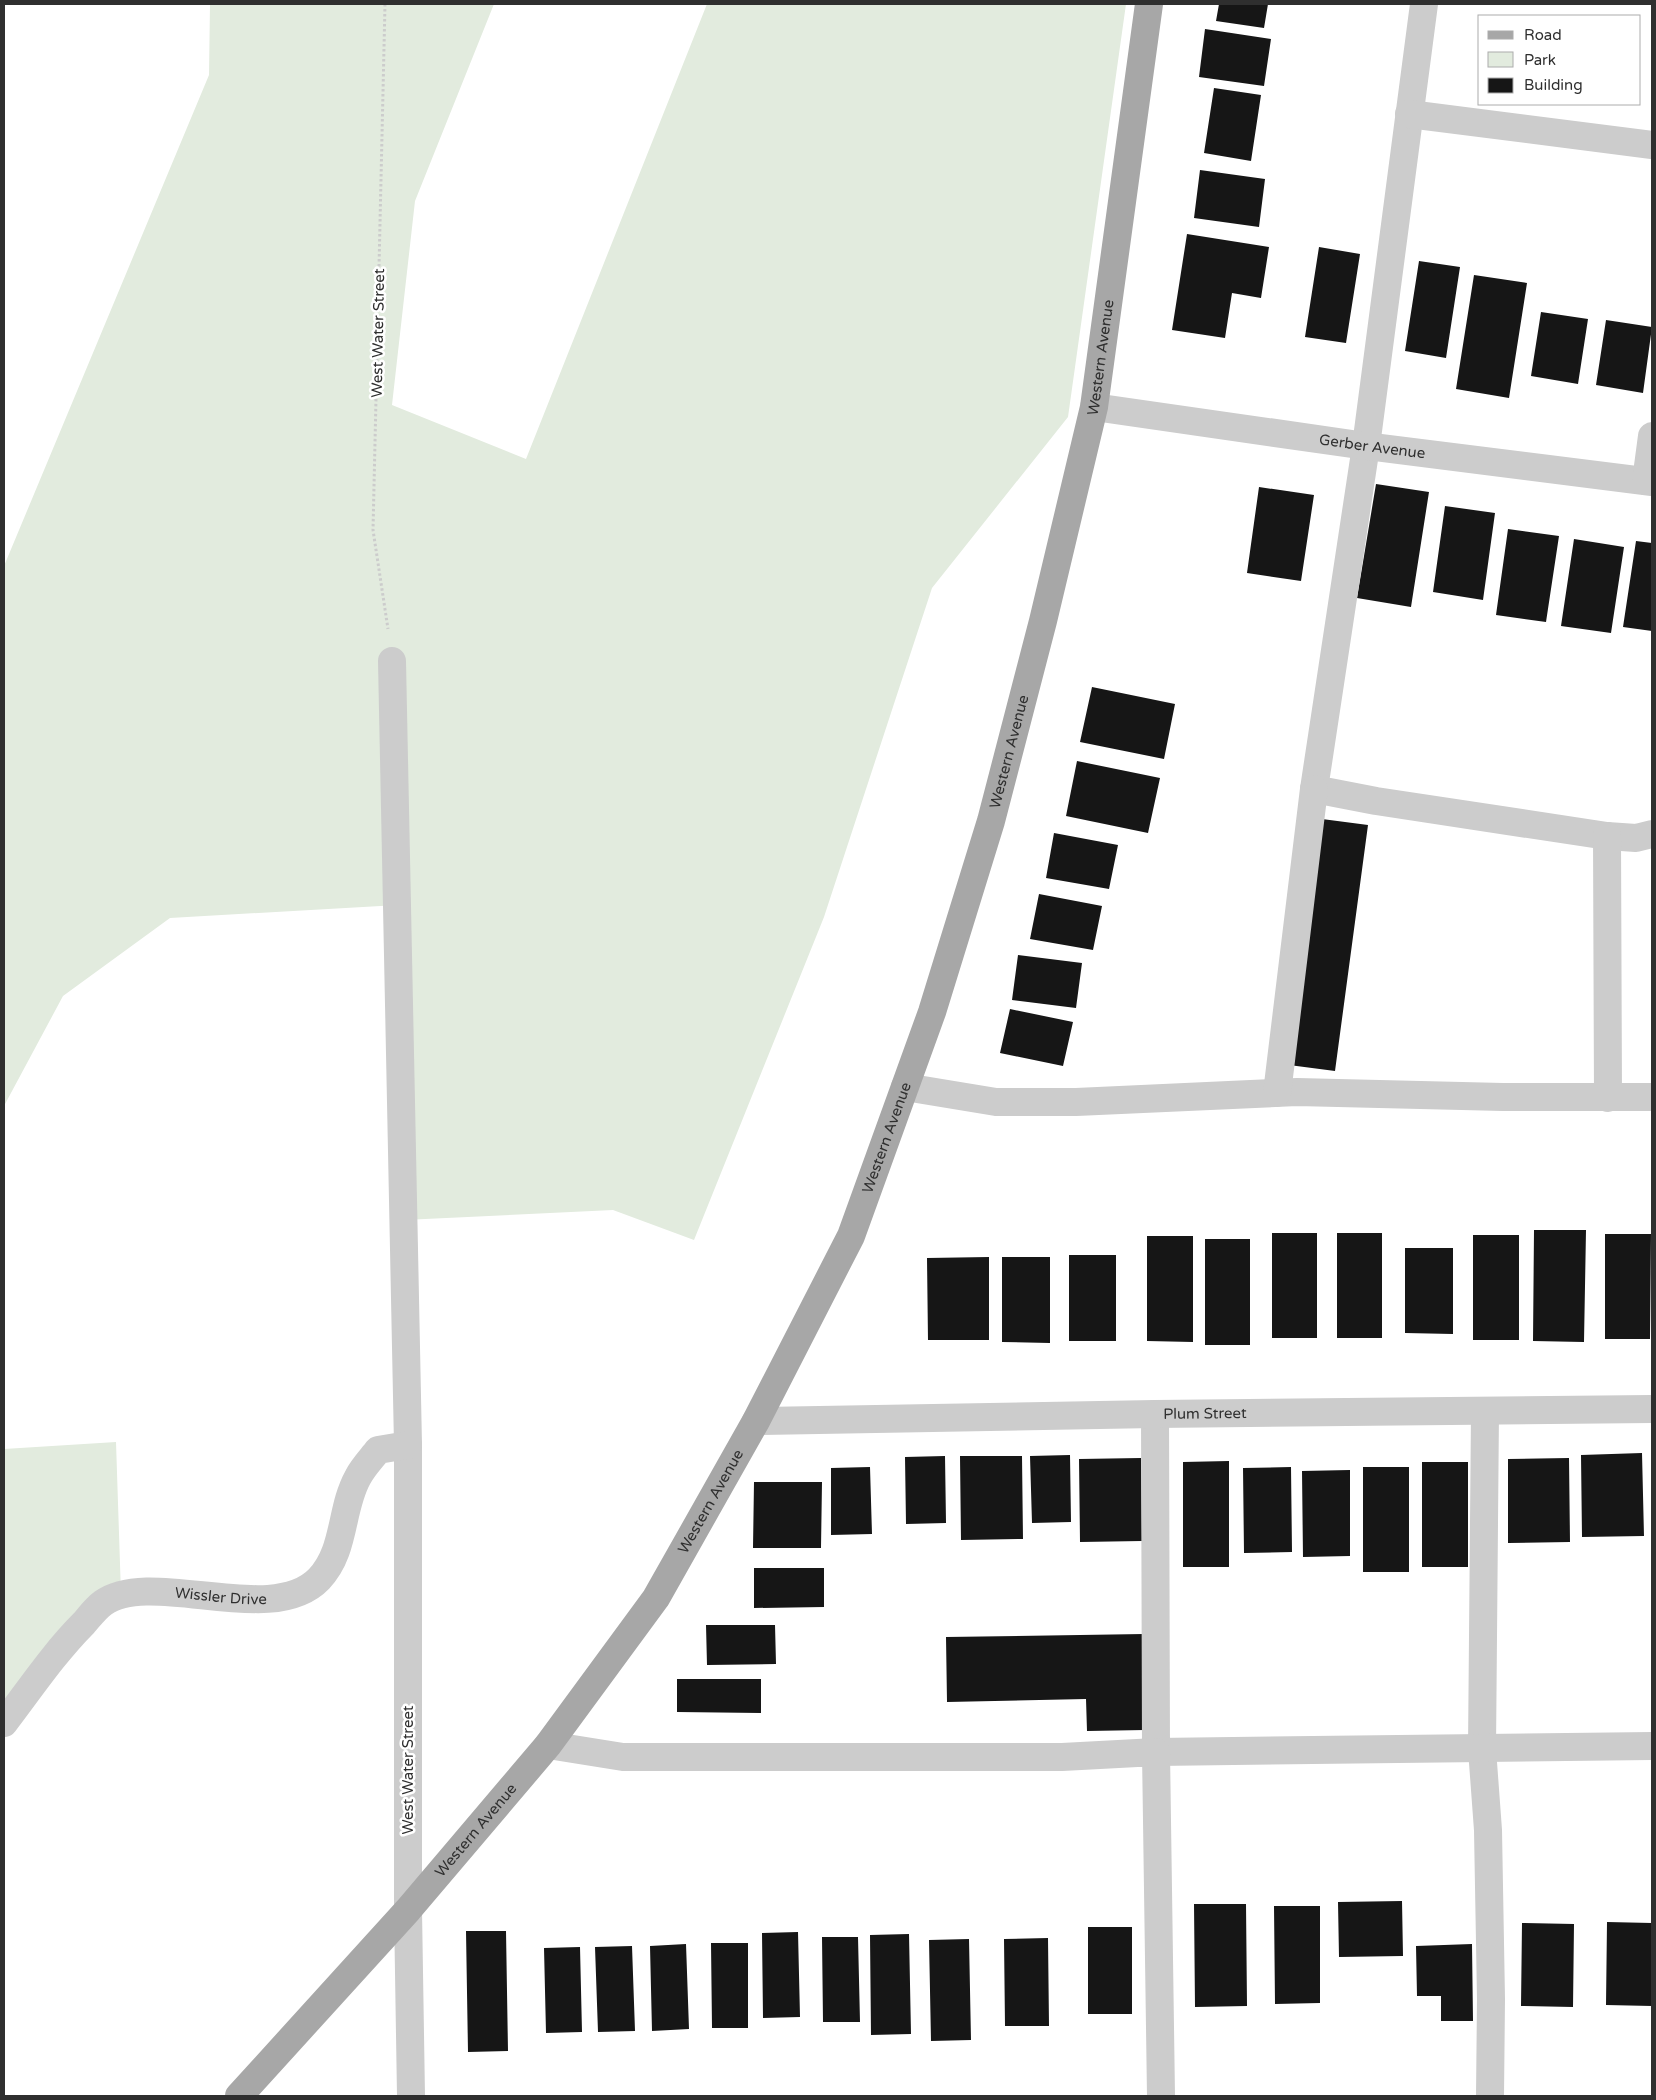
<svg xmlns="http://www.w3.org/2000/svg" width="1656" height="2100" font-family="'Varela Round',sans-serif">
  <rect width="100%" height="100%" fill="#fff"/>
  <!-- green -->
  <path fill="#e2ebde" d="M210 4H494L415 201 392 405 526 459 707 4H1126L1068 417 932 588 824 917 694 1240 613 1210 404 1220 398 905 170 918 63 996 4 1106V566L209 75Z
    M116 1442 121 1594 4 1723V1449Z"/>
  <!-- building -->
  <path fill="#161616" d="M1219 4H1268L1264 28 1216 21Z
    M1205 29 1271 39 1264 86 1199 77Z
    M1214 88 1261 95 1251 161 1204 153Z
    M1200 170 1265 179 1259 227 1194 218Z
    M1187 234 1269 247 1261 298 1232 293 1225 338 1172 330Z
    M1319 247 1360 254 1346 343 1305 337Z
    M1419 261 1460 267 1446 358 1405 351Z
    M1474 275 1527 283 1509 398 1456 389Z
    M1541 312 1588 319 1578 384 1531 376Z
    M1606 320 1652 327 1643 393 1596 385Z
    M1376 484 1429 492 1411 607 1357 598Z
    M1259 487 1314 495 1301 581 1247 573Z
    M1445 506 1495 513 1483 600 1433 592Z
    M1508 529 1559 536 1546 622 1496 615Z
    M1574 539 1624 547 1611 633 1561 626Z
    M1636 541 1652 543V631L1623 627Z
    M1092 687 1175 704 1164 759 1080 742Z
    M1077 761 1160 778 1148 833 1066 816Z
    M1322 819 1368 825 1335 1071 1289 1065Z
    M1054 833 1118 845 1109 889 1046 878Z
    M1039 894 1102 906 1093 950 1030 939Z
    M1018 955 1082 963 1076 1008 1012 1000Z
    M1010 1009 1073 1022 1063 1066 1000 1053Z
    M1534 1230H1586L1584 1342 1533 1341Z
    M1272 1233H1317V1338H1272Z
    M1337 1233H1382V1338H1337Z
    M1605 1234H1651L1650 1339H1605Z
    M1473 1235H1519V1340H1473Z
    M1147 1236H1193V1342L1147 1341Z
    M1205 1239H1250V1345H1205Z
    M1405 1248H1453V1334L1405 1333Z
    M1069 1255H1116V1341H1069Z
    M989 1257V1340H928L927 1258Z
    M1002 1257H1050V1343L1002 1342Z
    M1642 1453 1644 1536 1582 1537 1581 1455Z
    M1070 1455 1071 1522 1032 1523 1030 1456Z
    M945 1456 946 1523 906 1524 905 1457Z
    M960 1456H1022L1023 1539 961 1540Z
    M1141 1458 1142 1541 1080 1542 1079 1459Z
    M1569 1458 1570 1542 1508 1543V1459Z
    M1229 1461V1567H1183V1462Z
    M1422 1462H1468V1567H1422Z
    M870 1467 872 1534 831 1535V1468Z
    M1291 1467 1292 1552 1244 1553 1243 1468Z
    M1363 1467H1409V1572H1363Z
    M1350 1470V1556L1303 1557 1302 1471Z
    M754 1482H822L821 1548H753Z
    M754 1568H824V1607L754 1608Z
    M706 1625H775L776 1664 707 1665Z
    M1144 1634 1145 1730 1087 1731 1086 1699 947 1702 946 1637Z
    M677 1679H761V1713L677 1712Z
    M1402 1901 1403 1956 1339 1957 1338 1902Z
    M1194 1904H1246L1247 2006 1195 2007Z
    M1274 1906H1320V2003L1275 2004Z
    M1607 1922 1652 1923V2006L1606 2005Z
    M1522 1923 1574 1924 1573 2007 1521 2006Z
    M1088 1927H1132V2014H1088Z
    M466 1931H506L508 2051 468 2052Z
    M798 1932 800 2017 763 2018 762 1933Z
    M909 1934 911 2034 871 2035 870 1935Z
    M822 1937H858L860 2022H823Z
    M1048 1938 1049 2026H1005L1004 1939Z
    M969 1939 971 2040 931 2041 929 1940Z
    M711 1943H748V2028H712Z
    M686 1944 689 2029 652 2031 650 1946Z
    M1472 1944 1473 2021H1441V1996H1417L1416 1946Z
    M632 1946 635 2031 598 2032 595 1947Z
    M580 1947 582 2032 546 2033 544 1948Z"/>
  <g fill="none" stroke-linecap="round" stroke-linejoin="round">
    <!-- path -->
    <path stroke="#ccc" stroke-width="3" stroke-dasharray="2.5 2.5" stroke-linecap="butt" d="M385 4 373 530 388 629"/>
    <!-- minor -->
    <g stroke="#ccc" stroke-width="28">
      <path d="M1424 4 1366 446 1314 789 1376 801 1607 836 1636 838 1652 834"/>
      <path d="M1409 114 1652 145"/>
      <path id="s1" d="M1094 407 1366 446 1652 482"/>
      <path d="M1646 481 1652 436"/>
      <path d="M392 661 408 1445V1910L411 2096"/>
      <path d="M1607 836 1608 1098"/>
      <path d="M905 1087 996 1102H1076L1297 1092 1503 1097H1652"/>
      <path d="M1277 1093 1314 789"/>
      <path d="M1485 1411 1482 1749 1488 1830 1491 1999 1490 2096"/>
      <path d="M1155 1414 1156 1752 1652 1746"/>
      <path id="s2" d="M756 1421 1155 1414 1652 1409"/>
      <path id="s3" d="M4 1723C30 1689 54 1653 84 1623 90 1616 96 1608 103 1603 151 1568 272 1628 319 1579 346 1551 340 1509 358 1477 363 1467 372 1458 378 1450L408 1445"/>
      <path d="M548 1745 623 1757H1062L1156 1752 1161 2096"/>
    </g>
    <!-- major -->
    <path stroke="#a7a7a7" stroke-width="28" id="s4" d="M239 2096 408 1910 548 1745 656 1598 756 1421 851 1236 932 1012 991 821 1043 621 1094 407 1149 4"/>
  </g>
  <g text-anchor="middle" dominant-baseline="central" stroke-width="5" stroke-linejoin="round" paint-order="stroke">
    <!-- street labels -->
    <g font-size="15" fill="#2f2f2f" stroke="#fff">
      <text transform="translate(378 333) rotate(-89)">West Water Street</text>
      <text stroke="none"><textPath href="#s4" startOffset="1976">Western Avenue</textPath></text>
      <text stroke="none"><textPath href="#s1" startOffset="281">Gerber Avenue</textPath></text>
      <text stroke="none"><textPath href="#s4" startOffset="1571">Western Avenue</textPath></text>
      <text stroke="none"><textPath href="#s4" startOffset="1166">Western Avenue</textPath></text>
      <text stroke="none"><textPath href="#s2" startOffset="449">Plum Street</textPath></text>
      <text stroke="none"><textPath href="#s4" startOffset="761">Western Avenue</textPath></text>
      <text stroke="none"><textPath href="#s3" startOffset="276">Wissler Drive</textPath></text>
      <text transform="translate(408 1770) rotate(-90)">West Water Street</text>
      <text stroke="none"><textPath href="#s4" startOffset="356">Western Avenue</textPath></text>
    </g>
  </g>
  <!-- border -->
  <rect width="1656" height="2100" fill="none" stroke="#2f2f2f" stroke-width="10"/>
  <!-- legend -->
  <rect x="1478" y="15" width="162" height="90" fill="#ffffff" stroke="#acacac"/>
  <rect x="1488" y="31" width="25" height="8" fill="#a7a7a7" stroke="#acacac"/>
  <text x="1524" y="40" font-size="15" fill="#2f2f2f">Road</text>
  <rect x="1488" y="52" width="25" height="15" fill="#e2ebde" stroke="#acacac"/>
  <text x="1524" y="65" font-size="15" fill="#2f2f2f">Park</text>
  <rect x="1488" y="78" width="25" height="15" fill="#161616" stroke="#acacac"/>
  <text x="1524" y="90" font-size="15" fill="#2f2f2f">Building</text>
</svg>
